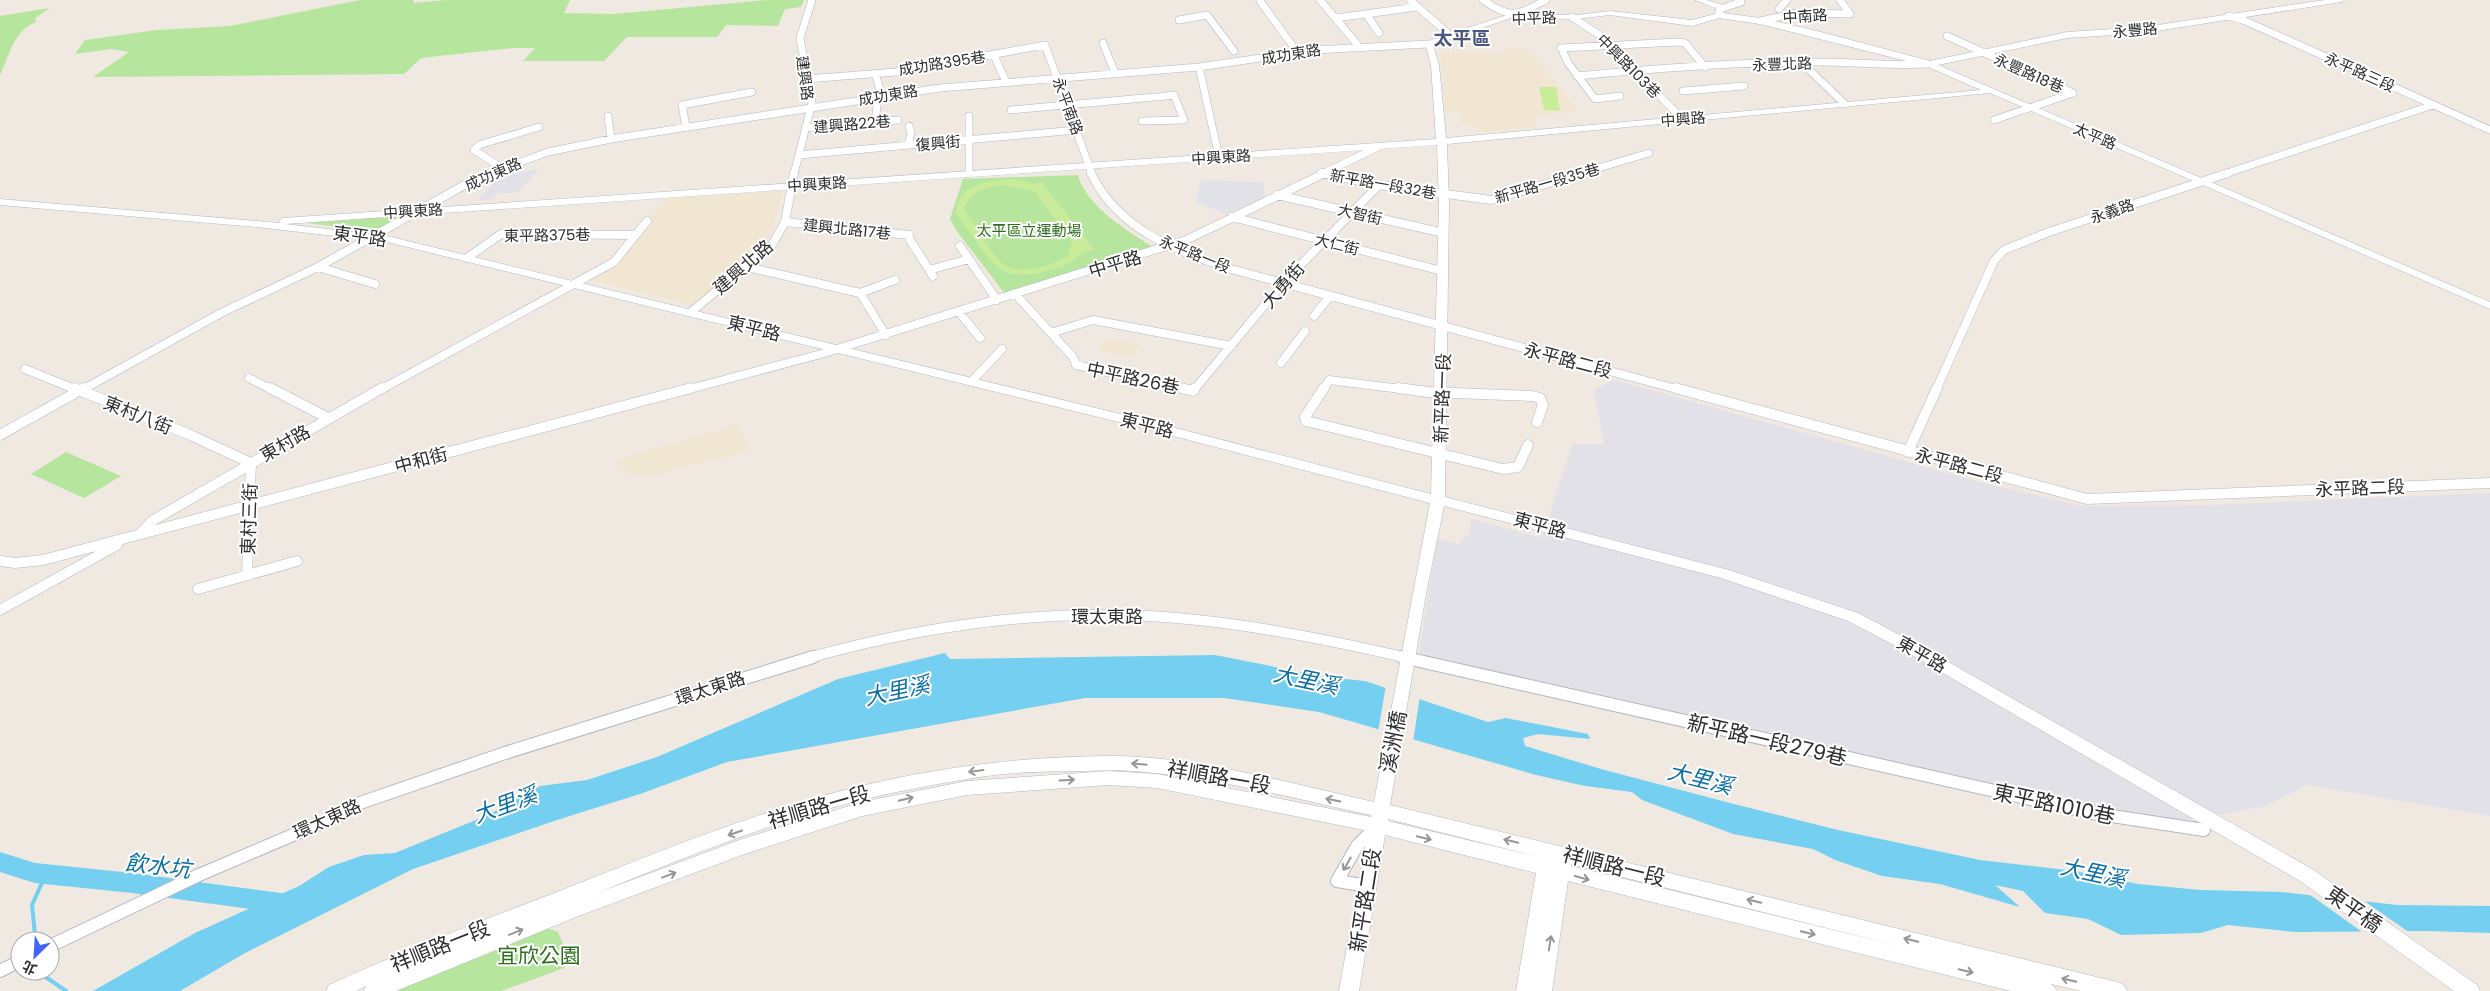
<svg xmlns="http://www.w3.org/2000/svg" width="2490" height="991" font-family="Poppins,'Noto Sans TC',sans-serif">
  <rect width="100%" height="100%" fill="#efe9e1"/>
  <!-- industrial -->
  <path fill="#e3e1e8" d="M539 169 518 192 496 194 494 199 476 201 503 174Z
    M1202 180 1263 182 1265 197 1227 215 1195 201Z
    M1615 380 1976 481 2081 506 2209 505 2490 493V816L2307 785 2266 806 2174 823 1907 767 1419 653 1437 538 1458 544 1468 535 1472 519 1542 538 1572 444H1604L1594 390Z"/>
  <!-- education -->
  <path fill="#f0e6d1" d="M1506 48 1527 50 1531 53 1542 63 1548 76 1554 79 1578 112 1538 115 1535 127 1483 132 1479 127 1462 125 1460 112 1445 111 1440 52 1504 53Z
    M782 191 773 229 766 243 693 305 585 279 614 262 666 199Z
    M1106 339 1124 342 1140 345 1132 357 1097 351Z
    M739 424 749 450 645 478 620 470 615 460Z"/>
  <!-- green -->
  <path fill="#b6e59e" d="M360 0H414L413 3 447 0H570L564 13 614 14 768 0H804L801 7 785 9 778 26 726 25 717 37H627L604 61H523L535 48H512L421 58 404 74 93 77 129 52 111 49 75 54 85 40 157 30 230 26Z
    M50 8 35 18 36 22C13 31 10 55 0 75V16Z
    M1078 175C1086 206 1127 231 1153 247L1005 294 956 230 950 219 963 179Z
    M404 215 379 229 372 231 306 223Z
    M66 452 121 476 84 498 31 474Z
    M547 928 558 932 570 960 564 968 501 991H394Z"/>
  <!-- pitch -->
  <path fill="#c9ec9a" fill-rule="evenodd" d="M1539 87H1556L1560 111 1544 110Z
    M1015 179 1033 184 1041 182 1095 250C1079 252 1076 261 1061 267 1045 272 1014 280 1000 269 989 262 966 226 956 214 957 182 990 181 1015 179ZM1004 185 1035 192 1072 242 1068 256C1051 265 1020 278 1002 263 993 256 972 221 964 209 970 191 987 187 1004 185Z"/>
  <!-- water -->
  <path fill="#75cff0" d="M945 653 950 659 1215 655 1326 677 1365 681 1488 722 1506 718 1588 734 1590 739 1538 734 1523 738 1525 746 1601 769 1730 803 1838 830 1980 860 2075 871 2138 884 2200 890 2282 892 2397 905 2490 906V933L2428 931 2295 932 2228 925 2201 933 2121 935 2088 919 2045 913 2023 891 1995 885 2020 907 1940 884 1882 876 1835 860 1813 849 1733 834 1642 800 1632 792 1585 786 1536 775 1319 712 1224 698H1085L727 762 640 794 557 820 413 869 245 953 180 991H93L195 933 299 886 329 867 364 855 395 853 488 815 540 786 587 780 657 757 838 679Z"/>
  <!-- pier -->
  <path fill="#efe9e1" d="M1386 685 1420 696 1413 742 1378 732Z
    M2306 892 2360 898 2410 933 2365 934Z"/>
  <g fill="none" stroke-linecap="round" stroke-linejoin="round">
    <!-- stream -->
    <path stroke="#75cff0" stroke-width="4" d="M35 935 32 905 46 874
      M37 971 66 991"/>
    <!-- river -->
    <path fill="#75cff0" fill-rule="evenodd" d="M0 852 35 863 132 873 288 894 296 897 300 904 296 911 288 914 132 893 35 883 0 872Z"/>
    <defs>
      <path id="street-far3" d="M1320 0 1357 44 1356 47
        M1410 0 1451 36
        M1483 0C1511 20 1517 15 1546 0
        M1840 0 1850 14
        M1260 1 1297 52
        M1723 8 1741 2 1738 0
        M1779 9 1787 0
        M1366 14 1379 33
        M2228 16 2243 20 2490 130
        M1572 17 1604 38 1682 119
        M1336 18 1417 7
        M1179 20 1207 15 1234 51
        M1760 21 1796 13 1850 14
        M1947 36 2073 93
        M1103 43 1115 73
        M1561 48 1678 42 1685 43 1705 67
        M1563 52 1568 63 1595 99 1620 96
        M994 55 1006 82
        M1802 63 1845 104
        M1199 67 1219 157
        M875 73 882 96
        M1577 76C1656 68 1737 62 1817 62 1854 62 1890 66 1927 64
        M806 79 896 72 1045 45 1092 174
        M1683 91 1744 86
        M1011 110 1155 97
        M608 116 611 139
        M969 116V174
        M1994 120 2073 93
        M1142 121 1184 120 1174 95 1158 97
        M875 122 877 106
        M686 127 682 105 752 92
        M805 128 898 120
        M908 145 911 133 909 126
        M799 155 1077 130
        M502 168 474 150 479 145 539 127
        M1322 173 1327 174
        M488 174 548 152 611 139 940 88 1199 67 1314 50 1428 44
        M794 174 812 103 800 38 812 0
        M1322 174 1378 147
        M1578 174 1649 153
        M2224 174 2433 105"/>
      <path id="street-far2" d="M1091 173C1117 229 1176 251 1231 269L1680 390
        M1322 173 1379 185 1491 200 1583 173
        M1277 195 1444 233
        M1232 217 1442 271
        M785 222 909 235
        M910 240 933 276
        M960 246 997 300
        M467 258 501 234 634 235
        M318 267 375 284
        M747 267 860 293 886 335
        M929 270 969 259
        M860 293 895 280
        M1016 295 1073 357 1076 365 1187 390
        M691 312 772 245 785 222 794 173
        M959 312 980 338
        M1314 316 1330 296
        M1051 333 1093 320 1231 346
        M1281 363 1305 331
        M25 369 77 390
        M249 378 272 390
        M972 381 1002 349
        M82 390 221 313 318 267 468 183 491 173
        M380 390 614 262 647 221
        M686 390 821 354 1186 240 1325 173
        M1194 390 1283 283 1379 185
        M1323 390 1329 380 1409 390
        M1936 390 1994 261 2004 250 2049 232 2228 173"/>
      <path id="street-far1" d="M74 388 188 434 251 463
        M270 388 328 418
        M1181 388 1193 391 1195 388
        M1324 388 1305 417 1306 421 1503 469 1518 467 1528 445
        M1398 388 1428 392 1532 396 1540 398 1543 405 1537 422
        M1675 388 2087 499 2490 483
        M0 435 84 388
        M1908 452 1937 388
        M141 533 152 521 382 388
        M0 561 15 563 43 560 691 388
        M247 575 251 463
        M198 589 297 561
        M0 610 117 545
        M808 658C912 629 1019 612 1127 615 1222 618 1316 637 1408 658"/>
      <path id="street" d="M1402 657 2092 813 2204 830
        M1368 886 1337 881 1357 846 1376 827
        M50 946 199 875 340 815 360 803 505 753 813 657
        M0 971 20 961"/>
      <path id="secondary" d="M1695 0H1707L1726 6 1723 13 1760 18 1817 31 1930 61 2067 32 2144 27 2325 0H2345L2341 2 2144 33 2067 38 1938 65 2490 302V309L1990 93 1447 144 1449 204 1445 497 1729 570 1858 613 1917 644 2312 869 2477 985 2480 991H2454L2300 881 1907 652 1848 621 1721 578 1444 506 1426 594 1390 805 2117 982 2124 985 2127 991H2081L2051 984 2057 991H2011L1568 881 1552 991H1516L1536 873 1385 835 1359 991H1339L1368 831 1157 788 1109 785 967 795 862 816 745 854 576 917 396 991H364L366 986 356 991H326L329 985C407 949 487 919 567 888 661 851 763 809 861 786 945 766 1030 756 1116 756 1198 757 1293 784 1374 802L1430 503 1139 427 387 242 257 227 0 205V199L280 223 278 221 283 218 1436 139 1431 65 1425 42 1510 14 1577 15 1610 11 1692 20 1715 14 1716 8ZM1610 15 1692 26 1719 18 1760 24 1926 66 1981 90 1446 138 1439 65 1433 45 1511 18 1577 19ZM1437 145 1439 204 1431 494 1141 419 387 236 285 224ZM1116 770C1203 774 1287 797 1371 815V817L1157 774 1109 771 967 781 862 802 742 839 597 893C683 858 771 822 861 800 898 791 936 784 973 778 1019 770 1069 772 1116 770ZM1388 819 1539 857 1388 821ZM1571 864 1907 948 1571 866Z"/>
    </defs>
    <!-- street-far3 casing -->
    <use href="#street-far3" stroke="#b4b7c1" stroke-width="8"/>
    <!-- street-far2 casing -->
    <use href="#street-far2" stroke="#b4b7c1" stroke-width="9"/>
    <!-- street-far1 casing -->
    <use href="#street-far1" stroke="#b4b7c1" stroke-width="11"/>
    <!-- street casing -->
    <use href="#street" stroke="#b4b7c1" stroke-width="14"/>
    <!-- secondary casing -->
    <use href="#secondary" stroke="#b4b7c1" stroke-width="1"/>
    <!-- street-far3 -->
    <use href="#street-far3" stroke="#fff" stroke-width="7"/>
    <!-- street-far2 -->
    <use href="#street-far2" stroke="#fff" stroke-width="8"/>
    <!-- street-far1 -->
    <use href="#street-far1" stroke="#fff" stroke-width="10"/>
    <!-- street -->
    <use href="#street" stroke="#fff" stroke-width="12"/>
    <!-- secondary -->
    <use href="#secondary" fill="#fff" fill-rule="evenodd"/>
  </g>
  <!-- one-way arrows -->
  <defs><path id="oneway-shaft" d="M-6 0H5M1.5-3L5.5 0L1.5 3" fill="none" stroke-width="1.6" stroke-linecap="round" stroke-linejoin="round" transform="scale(1.25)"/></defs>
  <g stroke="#969696">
    <use href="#oneway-shaft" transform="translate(1139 764) rotate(-175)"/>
    <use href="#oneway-shaft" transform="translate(976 771) rotate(172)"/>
    <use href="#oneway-shaft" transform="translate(1067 780) rotate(-3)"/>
    <use href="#oneway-shaft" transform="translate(906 799) rotate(-13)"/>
    <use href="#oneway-shaft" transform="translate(1333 800) rotate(-168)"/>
    <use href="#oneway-shaft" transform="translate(735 833) rotate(161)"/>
    <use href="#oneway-shaft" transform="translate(1424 838) rotate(14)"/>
    <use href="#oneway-shaft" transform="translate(1511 841) rotate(-166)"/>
    <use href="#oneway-shaft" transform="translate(1347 864) rotate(120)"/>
    <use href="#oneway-shaft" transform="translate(669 875) rotate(-20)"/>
    <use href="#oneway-shaft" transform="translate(1582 878) rotate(15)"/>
    <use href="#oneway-shaft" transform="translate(1754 901) rotate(-166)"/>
    <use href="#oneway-shaft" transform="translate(516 932) rotate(-22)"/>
    <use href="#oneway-shaft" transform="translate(1808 933) rotate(14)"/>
    <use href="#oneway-shaft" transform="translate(1911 940) rotate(-166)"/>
    <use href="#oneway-shaft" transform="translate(1550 943) rotate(-81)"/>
    <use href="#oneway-shaft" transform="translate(1966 971) rotate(13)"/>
    <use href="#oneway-shaft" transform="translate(2069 980) rotate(-166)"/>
  </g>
  <g text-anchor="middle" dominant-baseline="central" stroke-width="4" stroke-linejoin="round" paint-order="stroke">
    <!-- far-street labels -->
    <g font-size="15" fill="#2e2e2e" stroke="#fff">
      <text transform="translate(1805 16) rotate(-4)">中南路</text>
      <text transform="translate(1534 18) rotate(-2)">中平路</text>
      <text transform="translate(2135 30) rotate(-5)">永豐路</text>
      <text transform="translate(1291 54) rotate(-9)">成功東路</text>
      <text transform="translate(942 63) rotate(-9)">成功路395巷</text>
      <text transform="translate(1782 64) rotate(-2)">永豐北路</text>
      <text transform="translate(1629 66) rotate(45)">中興路103巷</text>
      <text transform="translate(2360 72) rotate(24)">永平路三段</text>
      <text transform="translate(2029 73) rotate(24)">永豐路18巷</text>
      <text transform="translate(805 78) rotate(82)">建興路</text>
      <text transform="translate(888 95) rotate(-9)">成功東路</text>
      <text transform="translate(1068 106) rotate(70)">永平南路</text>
      <text transform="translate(1683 119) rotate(-5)">中興路</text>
      <text transform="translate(852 124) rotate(-5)">建興路22巷</text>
      <text transform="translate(2095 136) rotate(23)">太平路</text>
      <text transform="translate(938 143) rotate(-5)">復興街</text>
      <text transform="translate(1221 157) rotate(-4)">中興東路</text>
      <text transform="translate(493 174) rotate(-24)">成功東路</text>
      <text transform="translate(1547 183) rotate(-16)">新平路一段35巷</text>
      <text transform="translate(817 184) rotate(-4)">中興東路</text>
      <text transform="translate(1383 184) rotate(10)">新平路一段32巷</text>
      <text transform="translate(413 211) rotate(-4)">中興東路</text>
      <text transform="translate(2112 211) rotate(-19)">永義路</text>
      <text transform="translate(1360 214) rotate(13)">大智街</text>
      <text transform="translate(847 229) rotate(6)">建興北路17巷</text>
      <text transform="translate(547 235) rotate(-1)">東平路375巷</text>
      <text transform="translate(1337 244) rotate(14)">大仁街</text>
      <text transform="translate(1195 254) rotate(22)">永平路一段</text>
    </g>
    <!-- far-park labels -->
    <g font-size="15" fill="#2c6e1b" stroke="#fff">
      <text x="1029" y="230">太平區立運動場</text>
    </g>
    <!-- street labels -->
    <g font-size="18" fill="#2e2e2e" stroke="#fff">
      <text transform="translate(360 236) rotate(8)">東平路</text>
      <text transform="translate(1115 264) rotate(-17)">中平路</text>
      <text transform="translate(743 267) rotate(-41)">建興北路</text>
      <text transform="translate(1283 285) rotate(-49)">大勇街</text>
      <text transform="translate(754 328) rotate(14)">東平路</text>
      <text transform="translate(1568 360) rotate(15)">永平路二段</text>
      <text transform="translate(1133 378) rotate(12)">中平路26巷</text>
      <text transform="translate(1442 398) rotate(-88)">新平路一段</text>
      <text transform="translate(138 415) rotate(22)">東村八街</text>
      <text transform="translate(1147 425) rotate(14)">東平路</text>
      <text transform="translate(285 443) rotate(-30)">東村路</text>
      <text transform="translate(421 460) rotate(-15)">中和街</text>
      <text transform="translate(1959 465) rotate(15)">永平路二段</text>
      <text transform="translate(2360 488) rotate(-2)">永平路二段</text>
      <text transform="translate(249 519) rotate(-88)">東村三街</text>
      <text transform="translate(1540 525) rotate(15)">東平路</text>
      <text x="1107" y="616">環太東路</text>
      <text transform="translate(1922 654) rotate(30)">東平路</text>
      <text transform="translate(710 688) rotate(-18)">環太東路</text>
      <text transform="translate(327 819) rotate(-24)">環太東路</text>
    </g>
    <!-- far-district labels -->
    <g font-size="19" font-weight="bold" fill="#4d5680" stroke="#fff">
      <text x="1462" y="38">太平區</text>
    </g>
    <!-- near-street labels -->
    <g font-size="21" fill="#2e2e2e" stroke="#fff">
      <text transform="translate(1767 740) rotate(13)">新平路一段279巷</text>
      <text transform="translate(1393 742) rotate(-79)">溪洲橋</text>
      <text transform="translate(1219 777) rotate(10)">祥順路一段</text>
      <text transform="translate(2054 804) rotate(12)">東平路1010巷</text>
      <text transform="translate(819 807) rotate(-16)">祥順路一段</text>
      <text transform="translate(1614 866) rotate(14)">祥順路一段</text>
      <text transform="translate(1365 900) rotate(-81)">新平路二段</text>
      <text transform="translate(2354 909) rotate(35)">東平橋</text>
      <text transform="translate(440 946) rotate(-22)">祥順路一段</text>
    </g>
    <!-- near-park labels -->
    <g font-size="21" fill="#2c6e1b" stroke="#fff">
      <text x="539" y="955">宜欣公園</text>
    </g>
    <!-- near-water labels -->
    <g font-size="22" font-style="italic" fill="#0d6fa3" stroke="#fff">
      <text transform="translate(1306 680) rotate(12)">大里溪</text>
      <text transform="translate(897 691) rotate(-12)">大里溪</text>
      <text transform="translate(1700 779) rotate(14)">大里溪</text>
      <text transform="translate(505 805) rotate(-20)">大里溪</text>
      <text transform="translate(158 866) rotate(7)">飲水坑</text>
      <text transform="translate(2093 873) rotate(12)">大里溪</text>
    </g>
  </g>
  <!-- north arrow -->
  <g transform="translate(35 956) rotate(205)"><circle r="24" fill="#ffffff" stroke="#ababab"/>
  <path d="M0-4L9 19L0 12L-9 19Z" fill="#4264fb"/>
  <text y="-8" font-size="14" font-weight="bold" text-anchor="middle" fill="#2e2e2e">北</text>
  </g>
</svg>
